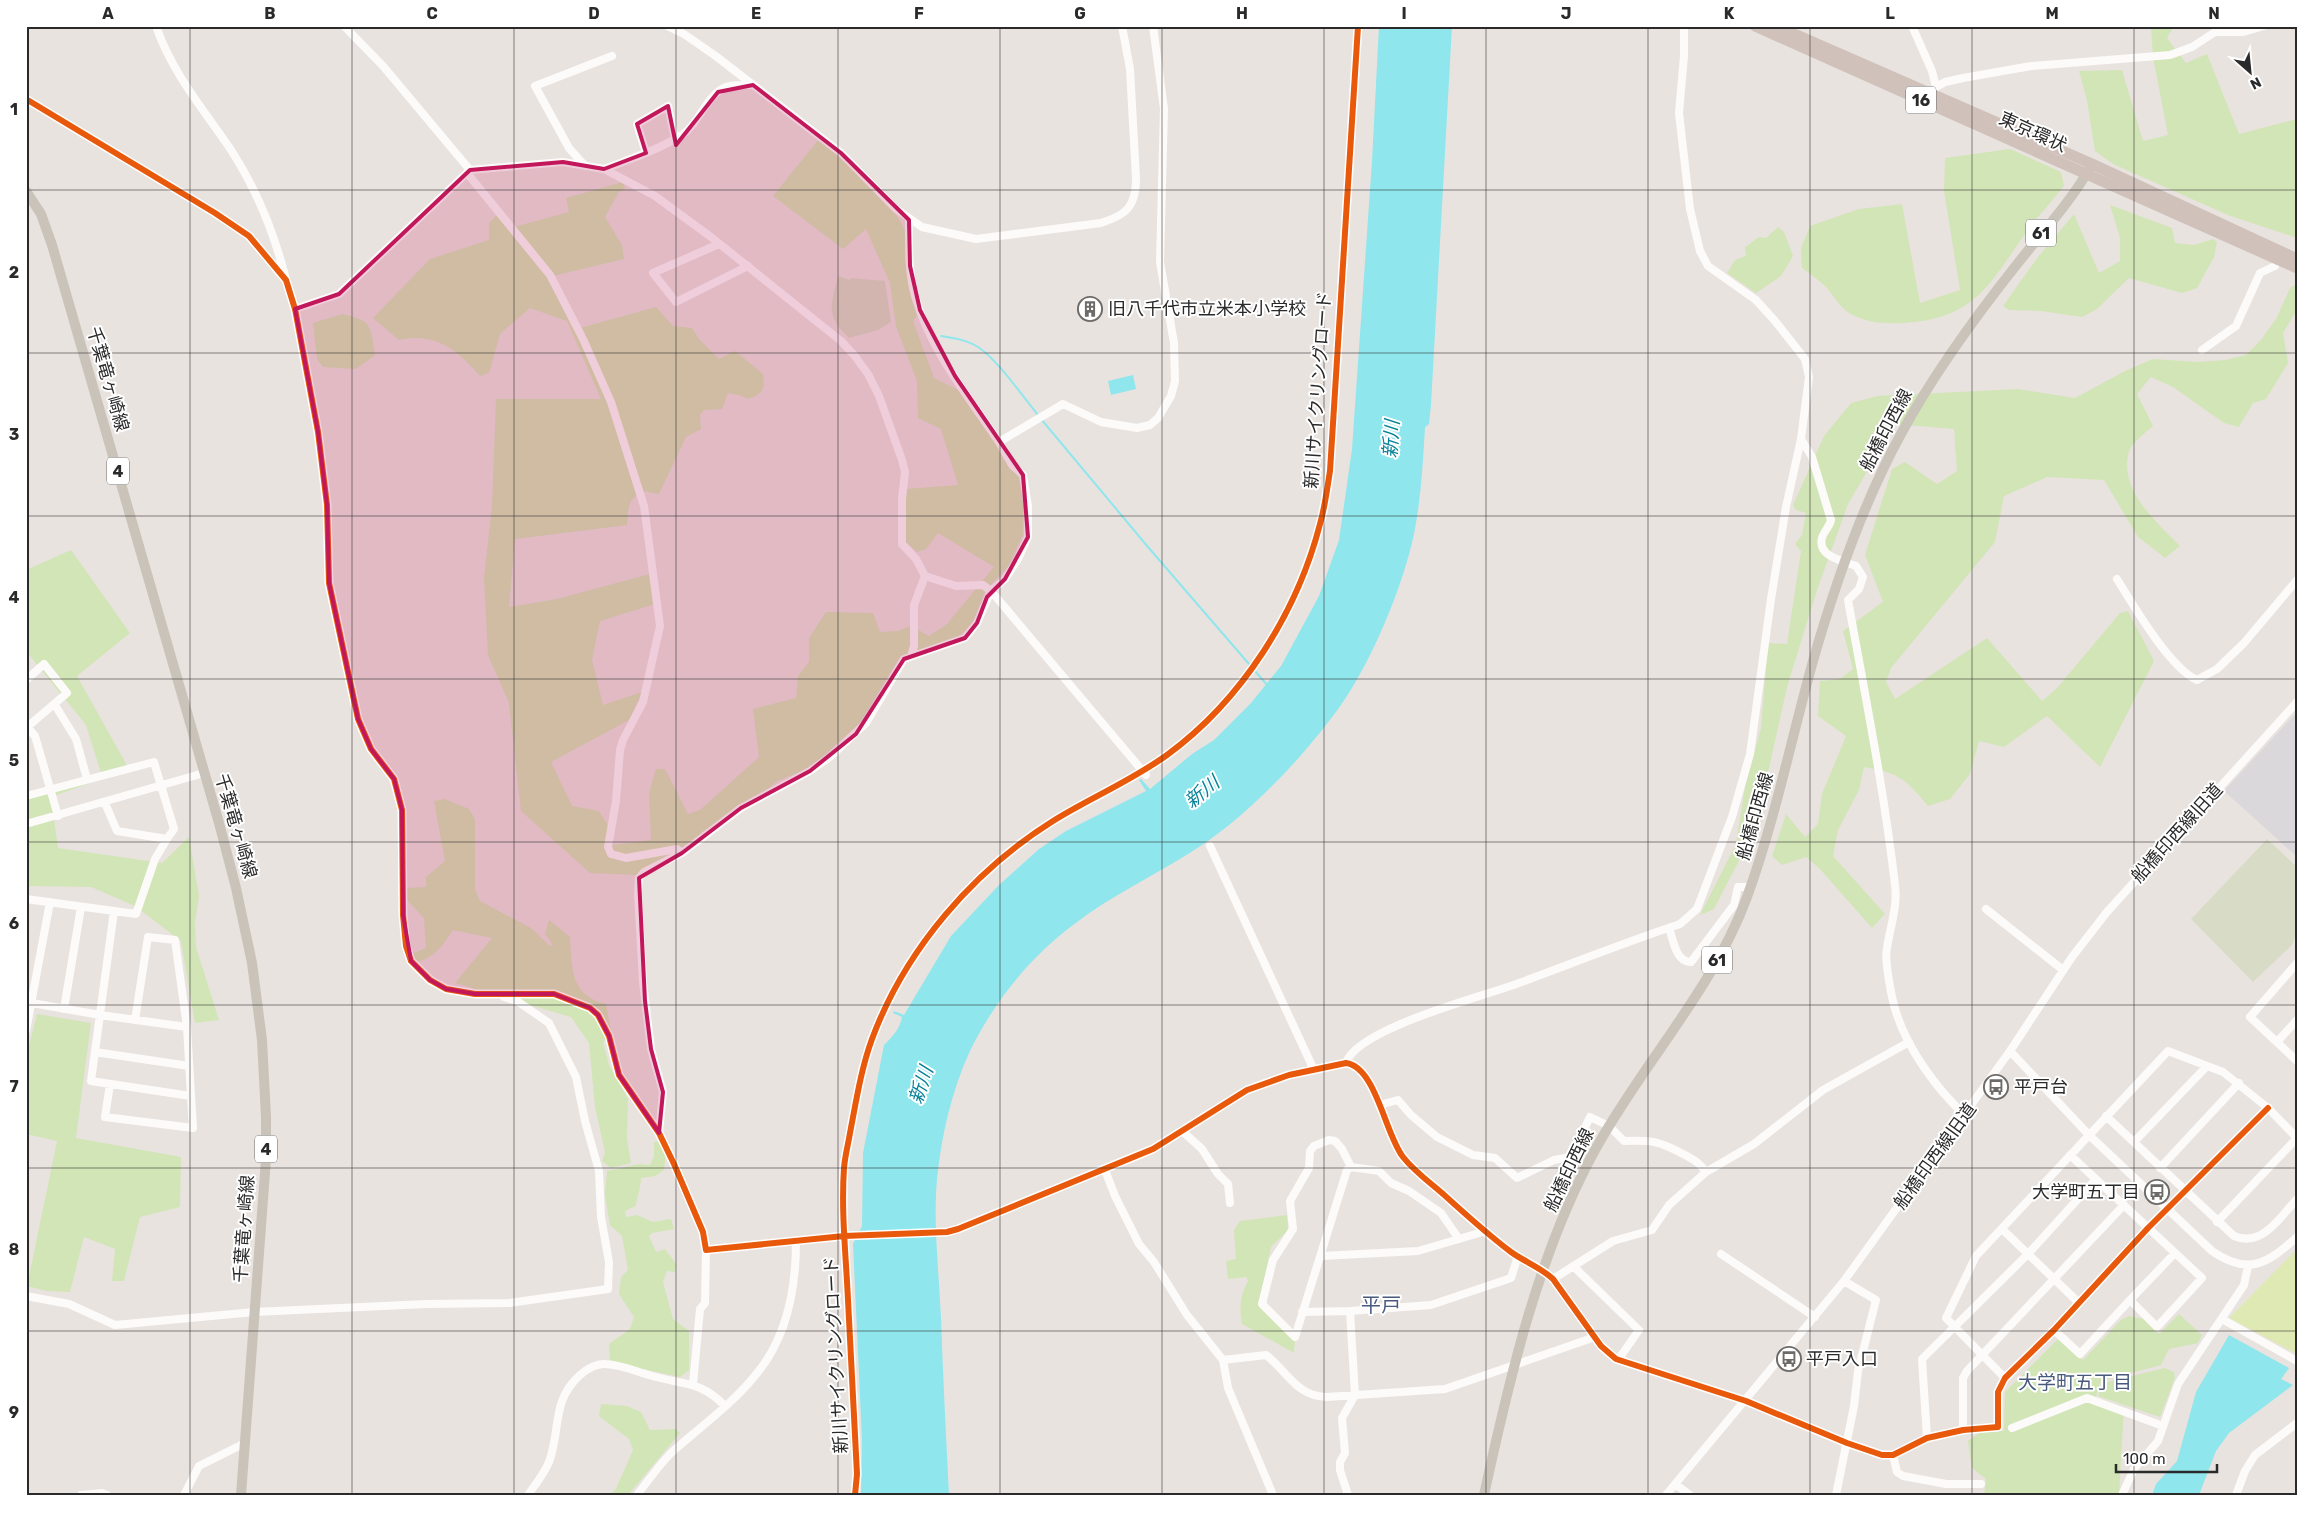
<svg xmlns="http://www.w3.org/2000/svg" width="2323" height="1521" font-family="Rubik,'Noto Sans JP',sans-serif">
  <rect width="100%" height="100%" fill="#e9e3df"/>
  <!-- industrial -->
  <path fill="#dbd8db" d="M2297 712V857L2224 791Z"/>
  <!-- green -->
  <path fill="#d2e5b6" d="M2151 26H2174L2167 38 2186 63 2207 54 2239 134 2297 119V238L2228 215 2113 164 2095 151 2087 101 2079 71 2122 70 2143 141 2168 135 2153 57Z
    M819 139C841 155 897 206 905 231 908 242 905 255 906 266 907 282 913 298 918 314L913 321 934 378 960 391 1001 451 1003 458 1019 476 1023 505V534L1008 567 985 591 972 624 957 638 900 657 859 724 820 759 804 770 777 781 768 789 740 804 693 841 649 865 636 875 590 873 521 811 509 703 488 655 484 578 492 506 496 399H601L567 321 530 308 500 334 489 373 480 376C457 350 436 332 399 340L373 318 430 259 489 240V223L497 215 514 227 569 212 566 198 623 182 625 189 619 192 605 217 622 245 624 259 553 276 580 328 656 307 673 326 692 328 699 339 719 359 735 351 763 374C765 389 763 394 748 399L739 395 728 393 722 409 704 410 700 415 701 429 686 437 659 494 643 491C628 498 628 509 627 525L515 539 509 607 557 599 650 574 655 604 600 621 592 660 603 705 642 692 629 720 551 762 572 806 599 811 607 824 614 845 651 840 649 793 656 769H665L688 814 700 810 759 757 753 709 796 698 798 676 809 662V638L826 612 873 613 880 632 898 631 911 626 929 636 947 624 994 567 938 533 926 549 917 552 905 541 906 489 958 485 941 429 918 418 917 381 896 326 890 283 866 229 843 249 773 196Z
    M2010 149 2061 172 2064 186C2052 201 2039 215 2028 230 1990 282 1977 319 1903 323 1884 324 1866 323 1849 313 1840 307 1833 295 1826 287 1819 280 1810 274 1802 268L1801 248 1810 226 1859 209 1902 204 1920 303 1960 290 1944 191 1945 158Z
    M2110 205 2172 228 2175 243 2194 245 2213 239 2217 242 2214 257 2197 288 2182 293 2129 278 2097 309 2082 317 2041 311 2009 310 2003 306 2038 257 2074 214 2099 273 2120 261V238Z
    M1778 227 1784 232 1793 256 1781 276 1756 293 1727 273 1735 260 1746 256 1745 247 1759 237 1766 238Z
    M2297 284V310L2283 333 2288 363 2266 399 2253 403 2239 427 2224 423 2173 387 2151 377 2137 394 2153 426C2146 432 2132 443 2129 451 2118 490 2156 521 2180 546L2165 558 2138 537 2104 480 2047 477 2004 496 1995 542 1891 668 1886 682 1895 699 1987 638 2042 701 2057 688 2120 613 2128 611 2154 661 2100 767 2047 716 2004 747 1979 741 1970 774 1950 799 1928 806C1906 779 1899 773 1864 767L1859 790 1838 830 1833 856 1885 914 1872 928 1819 868 1806 857 1782 865 1772 856 1786 814 1805 837 1818 824 1822 794 1846 736 1818 716 1820 681 1840 679 1853 669 1843 631 1883 602 1865 555 1892 469 1905 462 1937 484 1957 471 1954 429 1895 424 1848 504 1817 590 1787 687 1761 804 1747 845 1714 909 1700 915 1736 844 1745 787 1761 728 1768 643 1787 644 1801 551 1795 544 1802 535 1806 513 1796 510 1793 505 1824 436 1851 403 1878 396 2018 389 2075 398 2125 371 2153 359 2198 362 2225 360 2246 355 2261 340 2276 319 2290 288Z
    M342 314C373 321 370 325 375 355L356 369 323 367 317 359 313 323Z
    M71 550 130 633 77 676 129 769 51 797 58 848 162 863 189 837 199 896 195 923 196 947 219 1020 195 1023 181 941 135 906 91 887 26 886V799L101 773 86 725 26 651V570Z
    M445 799 469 809 475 819V889L480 901 531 928 550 946 553 945 545 934 549 920 570 937C572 968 570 996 606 1004L612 1037 603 1042 609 1065 628 1099 627 1139 631 1163 611 1168 602 1161 605 1152 595 1107 589 1043 571 1017 455 983 492 938 453 930C443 945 434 959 415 962L411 954 426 948 424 918 407 900V888L426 887V877L445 861 434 801Z
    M37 1014 91 1023 76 1138 181 1157 180 1207 140 1217 124 1281H112L115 1249 84 1237 70 1292 47 1291 27 1286 57 1141 26 1134V1058Z
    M660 1141 666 1152 664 1170 655 1176 641 1178C641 1188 637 1196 636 1206L625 1211 626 1217 637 1215 653 1222 671 1219 674 1229 652 1233 649 1236 656 1252 665 1249 677 1265 675 1272 667 1271 663 1282 673 1319 689 1331V1370L680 1377 610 1362 609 1344 630 1329 634 1317 619 1294 621 1277 628 1270 622 1236 610 1225 605 1195 607 1171 639 1164 650 1165 654 1156V1142Z
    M1287 1215 1288 1230 1271 1247 1259 1302 1261 1308 1295 1339 1294 1353 1242 1324C1239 1307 1240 1296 1248 1281L1246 1277 1228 1279 1226 1261 1236 1259 1234 1230 1240 1221Z
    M2179 1314 2202 1335 2198 1343 2169 1349 2161 1365 2101 1381 2096 1397 2124 1407 2119 1495H1984L1986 1479 1972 1468 1968 1441 1980 1432 2004 1431 2005 1392 2058 1339 2083 1360 2121 1320 2129 1316 2144 1319 2159 1334Z
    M2165 1368 2174 1372 2175 1378 2160 1417 2098 1396 2103 1383Z
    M601 1404 627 1406 641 1412 650 1430 676 1429 680 1433 628 1495H610L616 1489 633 1450 629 1439 599 1416Z"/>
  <!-- cemetery -->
  <path fill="#d8dcc6" d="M838 276 850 280 851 278 885 281 891 322 878 330 849 338C825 316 831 305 838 276Z
    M2267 839 2297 867V931L2292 945 2253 982 2191 919Z"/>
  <!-- pitch -->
  <path fill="#dfe9b4" d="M2297 1249V1354L2229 1318Z"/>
  <!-- water -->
  <path fill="#8fe6ed" d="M1379 26H1452L1431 405 1429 424 1425 427C1423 462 1421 499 1414 534 1403 586 1373 658 1343 702 1309 751 1252 812 1202 845 1160 873 1113 894 1073 925 1030 957 994 1002 970 1051 952 1089 941 1137 937 1179 933 1225 939 1272 941 1318 943 1377 946 1436 949 1495H861L862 1440 853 1244 862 1226 863 1153 884 1045C892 1037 900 1029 902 1017L893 1013 894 1011 904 1015 951 936 999 885 1039 849 1066 831 1146 791 1139 780 1141 779 1150 789 1192 754 1214 740 1251 703 1281 666 1319 596 1339 540 1352 449 1372 161Z
    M1133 375 1136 389 1111 395 1108 381Z
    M2229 1335 2289 1368 2281 1379 2293 1385 2229 1433 2216 1451 2199 1495H2152L2156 1484 2177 1461 2196 1392Z"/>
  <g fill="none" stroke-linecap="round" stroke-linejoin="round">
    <!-- stream -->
    <path stroke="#8fe6ed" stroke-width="2" d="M941 336C954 338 967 340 978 347 997 359 1023 397 1038 415
      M1041 419 1148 547 1268 686"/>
    <!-- minor -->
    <path stroke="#fcfbfa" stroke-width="8" d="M156 26C172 73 204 110 231 150 255 187 274 233 285 276
      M344 26 383 66 470 170
      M667 26 684 34 717 57 841 153 896 209 922 227 976 239 1101 223C1126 215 1136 207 1136 179L1130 69 1122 26
      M1912 26 1932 71 1936 87
      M1932 96 1936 87 1945 82 1963 78 2031 66 2170 55 2192 47 2215 32H2243L2264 26
      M26 99 215 213 249 236 286 280 295 309 318 432 327 505 329 583 358 719 371 749 394 779 402 810 403 915 406 946 411 961 430 980 446 989 475 994H554L590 1008 598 1015 609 1036 619 1075 659 1133 674 1164 703 1232 706 1250 844 1236 947 1232 958 1229 1153 1149 1247 1090 1289 1075 1346 1063C1376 1067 1385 1134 1403 1157 1414 1171 1428 1181 1442 1193 1464 1213 1487 1234 1511 1252 1525 1262 1540 1267 1553 1279L1601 1346 1616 1359 1746 1401 1847 1443 1882 1455H1893L1927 1438 1963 1430 1998 1427V1392L2005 1378 2054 1330 2148 1228 2268 1108
      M646 153 637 124 668 106 675 139
      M585 166 569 148 535 86 612 56
      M604 169C630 159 658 150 682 135 700 123 706 95 726 87 734 84 745 85 753 85
      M467 173 550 275 583 339 611 402 644 506 660 626 643 702 623 740 620 750 616 801 608 847 611 854 626 858 677 849 682 853
      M909 220C909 245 908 271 915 296 930 350 968 396 999 442
      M719 244 653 273 676 302 748 266
      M295 309 339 294 470 170 563 162 604 169 655 196 711 237 841 341 854 355 868 374 879 396 902 460 905 472 902 499V544L916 559 925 576 914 605V646L911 656
      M2202 350 2236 326 2260 273 2275 266
      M1801 439 1812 457 1831 520C1830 526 1824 531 1822 538 1817 557 1844 561 1856 566L1863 577 1859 589 1848 600C1865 695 1884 789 1895 885 1898 906 1890 927 1887 948 1884 960 1892 1000 1896 1012 1907 1048 1937 1090 1965 1115
      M925 576 956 586 983 585 991 591 1146 775
      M2117 579C2133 605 2170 668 2197 680L2217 669 2244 643 2297 580
      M26 680 44 664 67 693 26 728
      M55 705 76 739 87 779
      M27 727 35 736 58 816
      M26 796 154 762 174 829 167 839 117 831 105 803
      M26 824 204 773
      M1210 846 1314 1070
      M26 899 136 914 155 859 167 839
      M1986 909 2063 970
      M1669 928C1673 939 1676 963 1691 962L1734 905 1738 887H1750
      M2297 963 2250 1017 2297 1061
      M26 1002 100 1015 187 1027
      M64 1009 81 907
      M135 1020 148 937 175 940 187 1027 191 1096
      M26 1031 50 902
      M2277 1042 2297 1020
      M2010 1051 2089 1135 2212 1251C2248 1276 2267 1264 2297 1237
      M95 1052 189 1066
      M1346 1063C1357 1028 1485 996 1519 983 1573 963 1626 942 1680 924L1697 909 1732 817 1750 754 1771 599 1786 507 1801 439 1809 377 1805 359 1775 321 1756 300 1708 266 1700 251 1690 209 1679 113 1684 56V26
      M110 1084 105 1117 193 1128 191 1096 91 1081 114 911
      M1379 1105 1398 1100 1411 1115 1437 1137 1473 1155 1495 1158 1517 1178 1554 1160 1571 1157 1590 1117 1609 1126 1624 1141C1653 1140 1659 1141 1685 1155 1694 1160 1700 1163 1706 1172
      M2106 1116 2234 1236C2262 1248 2280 1217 2297 1199
      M1182 1131 1202 1149 1218 1174 1228 1184 1230 1203
      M659 1133 663 1092 651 1049 643 982 638 893 639 878 644 872 682 853 741 808 810 771 831 756 866 723 904 659 965 638 977 623 991 591 1005 579 1018 559 1028 537V506L1023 475 1012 465 999 442 1063 404 1101 422 1137 428 1150 425 1158 418 1171 396 1175 381 1174 343 1160 262 1164 109 1153 26
      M2134 1142 2207 1066
      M1351 1167 1342 1149 1335 1141 1329 1140 1314 1146 1310 1151 1309 1168 1290 1201 1293 1229 1273 1260 1262 1304 1295 1337 1347 1170 1351 1167 1379 1171 1391 1183 1409 1191 1441 1213 1459 1239
      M2160 1168 2239 1083
      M1105 1170 1115 1196 1139 1244 1154 1262 1187 1315 1223 1360 1228 1388 1273 1495
      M2217 1222 2297 1138
      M2002 1229 2078 1302
      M1721 1254 1815 1317
      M1321 1256 1418 1251 1486 1231
      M1573 1266 1639 1330 1618 1360
      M1553 1279 1613 1241 1652 1230 1669 1205 1706 1172 1754 1144 1823 1090 1909 1042
      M26 1296 69 1304 115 1325 254 1312 426 1304 509 1303 608 1289 609 1262 601 1217 599 1171 585 1121 576 1077 549 1023 517 1001 504 997
      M2130 1300 2175 1253
      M1302 1312 1350 1311
      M2222 1319 2297 1361
      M2054 1330 2080 1354 2130 1300 2157 1327 2202 1278 2070 1155
      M1223 1360 1266 1355C1287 1371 1297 1397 1327 1397L1445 1389 1595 1337
      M2005 1378 1946 1318 1976 1256 2168 1051 2223 1072 2268 1108 2297 1138
      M693 1384 700 1309 705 1303 706 1250
      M2012 1428 2087 1398 2163 1426
      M1963 1430V1378L1967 1371 2124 1205
      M1927 1438 1922 1359 2028 1254 2096 1179
      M1893 1455 1897 1472 1903 1476 1946 1484H1981
      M1675 1484 1690 1495
      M81 1495 102 1493 107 1495
      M184 1495 199 1466 245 1443
      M528 1495C535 1485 544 1474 549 1462 561 1430 551 1401 580 1375 587 1369 596 1364 604 1364 619 1364 635 1371 649 1375 681 1385 700 1380 725 1406
      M637 1495C648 1481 659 1465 671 1453 700 1427 734 1403 758 1372 787 1336 796 1287 796 1242
      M1348 1495 1340 1470V1462L1345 1453 1342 1418 1355 1395 1350 1311 1431 1305 1511 1278 1518 1256
      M1666 1495 1844 1281 2010 1051 2072 957 2107 912 2297 702
      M1836 1495 1854 1406 1858 1371 1876 1300 1844 1281
      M2122 1495 2134 1469 2158 1441 2178 1384 2244 1285 2248 1266
      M2236 1495 2245 1471 2255 1455 2297 1423"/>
    <!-- major -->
    <path stroke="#c9c3b9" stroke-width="10" d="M26 191 41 214 52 245 219 823 236 888 252 963 262 1040 266 1117V1159L241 1495
      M1484 1495C1509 1380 1538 1254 1595 1150 1642 1064 1713 990 1747 897 1775 820 1791 740 1813 661 1835 584 1862 505 1901 434 1934 373 1975 317 2018 263 2040 235 2073 199 2089 169"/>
    <!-- highway -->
    <path stroke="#d0c1bb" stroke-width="11" d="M1755 26 2297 268
      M1776 26 2092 164 2297 259"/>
    <defs>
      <path id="cycleway" d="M26 99 215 213 249 236 286 280 295 309 318 432 327 505 329 583 358 719 371 749 394 779 402 810 403 915 406 946 411 961 430 980 446 989 475 994H554L590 1008 598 1015 609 1036 619 1075 659 1133 674 1164 703 1232 706 1250 844 1236 947 1232 958 1229 1153 1149 1247 1090 1289 1075 1346 1063C1376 1067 1385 1134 1403 1157 1414 1171 1428 1181 1442 1193 1464 1213 1487 1234 1511 1252 1525 1262 1540 1267 1553 1279L1601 1346 1616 1359 1746 1401 1847 1443 1882 1455H1893L1927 1438 1963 1430 1998 1427V1392L2005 1378 2054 1330 2148 1228 2268 1108
        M855 1495 857 1474C854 1416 851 1358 848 1300 846 1256 841 1212 844 1168 845 1156 848 1145 850 1133 856 1102 861 1069 872 1039 905 950 973 871 1053 821 1090 798 1131 781 1167 755 1242 700 1297 613 1320 524 1325 507 1327 489 1330 471L1358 26"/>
    </defs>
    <!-- cycleway casing -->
    <use href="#cycleway" stroke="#fff" stroke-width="9"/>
    <!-- cycleway -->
    <use href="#cycleway" stroke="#e8590c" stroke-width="6"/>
  </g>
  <!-- marked area -->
  <path fill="#c2185b" fill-opacity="0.2" stroke="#c2185b" stroke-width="4" stroke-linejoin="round" d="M753 85 841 153 909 220 910 266 920 310 955 376 1023 475 1028 537 1005 579 987 597 977 623 965 638 904 659 856 734 810 771 741 808 682 853 639 878 645 1001 651 1049 663 1092 659 1133 619 1075 609 1036 598 1015 590 1008 554 994H475L446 989 430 980 411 961 403 915 402 810 394 779 371 749 358 719 329 583 327 505 318 432 295 309 339 294 470 170 563 162 604 169 646 153 637 124 668 106 676 145 718 92Z"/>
  <!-- grid -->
  <path fill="none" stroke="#2a2a2a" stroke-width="1" stroke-opacity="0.55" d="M190 26V1495M352 26V1495M514 26V1495M676 26V1495M838 26V1495M1000 26V1495M1162 26V1495M1324 26V1495M1486 26V1495M1648 26V1495M1810 26V1495M1972 26V1495M2134 26V1495M26 190H2297M26 353H2297M26 516H2297M26 679H2297M26 842H2297M26 1005H2297M26 1168H2297M26 1331H2297"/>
  <!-- icons -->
  <defs>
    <symbol id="building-ring" viewBox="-11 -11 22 22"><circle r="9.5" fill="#fff" stroke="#6d6b69" stroke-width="1.5"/><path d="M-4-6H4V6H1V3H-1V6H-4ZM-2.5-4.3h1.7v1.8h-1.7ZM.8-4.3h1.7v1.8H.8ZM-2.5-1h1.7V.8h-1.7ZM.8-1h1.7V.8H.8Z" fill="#6d6b69"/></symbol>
    <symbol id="bus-ring" viewBox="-11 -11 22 22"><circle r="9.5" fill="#fff" stroke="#6d6b69" stroke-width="1.5"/><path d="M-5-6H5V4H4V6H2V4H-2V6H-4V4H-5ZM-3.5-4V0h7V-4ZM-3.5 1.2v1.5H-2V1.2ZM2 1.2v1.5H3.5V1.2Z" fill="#6d6b69"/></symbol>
  </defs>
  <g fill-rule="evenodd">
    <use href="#building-ring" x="1076" y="295" width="28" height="28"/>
    <use href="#bus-ring" x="1982" y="1073" width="28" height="28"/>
    <use href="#bus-ring" x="2143" y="1178" width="28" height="28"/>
    <use href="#bus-ring" x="1775" y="1345" width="28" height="28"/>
  </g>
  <g text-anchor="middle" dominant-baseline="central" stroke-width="4" stroke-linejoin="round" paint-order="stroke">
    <!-- shield labels -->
    <g fill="#fff" stroke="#6a6a6a" stroke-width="1">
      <rect x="1906" y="86.5" width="30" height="27" rx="4"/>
      <rect x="2026" y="219.5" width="30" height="27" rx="4"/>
      <rect x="107" y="457.5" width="22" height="27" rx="4"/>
      <rect x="1702" y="946.5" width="30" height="27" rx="4"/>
      <rect x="255" y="1135.5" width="22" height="27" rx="4"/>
    </g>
    <g font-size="16" font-weight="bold" fill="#2a2a2a">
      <text x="1921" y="100">16</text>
      <text x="2041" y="233">61</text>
      <text x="118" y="471">4</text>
      <text x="1717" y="960">61</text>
      <text x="266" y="1149">4</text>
    </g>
    <!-- street labels -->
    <g font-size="18" fill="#2a2a2a" stroke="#fff">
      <text transform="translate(2033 132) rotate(24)">東京環状</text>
      <text transform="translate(108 379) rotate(74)">千葉竜ヶ崎線</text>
      <text transform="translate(1318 390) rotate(-86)">新川サイクリングロード</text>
      <text transform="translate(1886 430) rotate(-62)">船橋印西線</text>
      <text transform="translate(1755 816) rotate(-74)">船橋印西線</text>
      <text transform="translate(236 826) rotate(74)">千葉竜ヶ崎線</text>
      <text transform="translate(2177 833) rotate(-48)">船橋印西線旧道</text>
      <text transform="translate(1935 1156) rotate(-54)">船橋印西線旧道</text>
      <text transform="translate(1569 1170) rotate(-64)">船橋印西線</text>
      <text transform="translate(244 1229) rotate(-86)">千葉竜ヶ崎線</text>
      <text transform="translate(836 1355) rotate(-93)">新川サイクリングロード</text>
    </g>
    <!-- poi labels -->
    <g font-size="18" fill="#2a2a2a" stroke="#fff" text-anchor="start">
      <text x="1108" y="309">旧八千代市立米本小学校</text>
      <text x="2014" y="1087">平戸台</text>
      <text x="2140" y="1192" text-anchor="end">大学町五丁目</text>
      <text x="1806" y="1359">平戸入口</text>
    </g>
    <!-- water labels -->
    <g font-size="19" font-style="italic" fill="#088299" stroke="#fff">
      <text transform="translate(1391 439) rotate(-86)">新川</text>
      <text transform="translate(1202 792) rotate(-39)">新川</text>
      <text transform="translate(921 1085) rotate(-72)">新川</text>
    </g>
    <!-- neighbourhood labels -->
    <g font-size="19" fill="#485b7c" stroke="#fff">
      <text x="2075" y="1382">大学町五丁目</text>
    </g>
    <!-- quarter labels -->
    <g font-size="20" fill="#485b7c" stroke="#fff">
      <text x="1381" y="1305">平戸</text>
    </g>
  </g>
  <!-- border -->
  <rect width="2323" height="1521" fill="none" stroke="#ffffff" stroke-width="55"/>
  <!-- north arrow -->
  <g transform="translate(2250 72) rotate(153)" stroke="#ffffff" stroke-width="4" paint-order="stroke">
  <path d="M0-4L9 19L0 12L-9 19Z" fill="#2a2a2a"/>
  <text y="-8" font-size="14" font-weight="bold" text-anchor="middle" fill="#2a2a2a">N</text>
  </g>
  <!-- scale -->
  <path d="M2116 1464v8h101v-8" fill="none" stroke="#2a2a2a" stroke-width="2.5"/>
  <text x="2123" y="1464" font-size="15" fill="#2a2a2a" stroke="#ffffff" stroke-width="4" paint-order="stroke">100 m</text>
  <rect x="28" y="28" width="2268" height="1466" fill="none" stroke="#2a2a2a" stroke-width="2"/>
  <g font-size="16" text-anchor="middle" font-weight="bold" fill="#2a2a2a">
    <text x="108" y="19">A</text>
    <text x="270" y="19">B</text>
    <text x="432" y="19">C</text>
    <text x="594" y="19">D</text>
    <text x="756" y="19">E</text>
    <text x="919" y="19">F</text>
    <text x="1080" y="19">G</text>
    <text x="1242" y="19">H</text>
    <text x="1404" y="19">I</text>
    <text x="1566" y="19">J</text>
    <text x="1729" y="19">K</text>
    <text x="1890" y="19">L</text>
    <text x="2052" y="19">M</text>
    <text x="2214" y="19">N</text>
    <text x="14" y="115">1</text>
    <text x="14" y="278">2</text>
    <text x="14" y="440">3</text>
    <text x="14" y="603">4</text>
    <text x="14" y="766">5</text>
    <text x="14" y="929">6</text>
    <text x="14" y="1092">7</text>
    <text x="14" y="1255">8</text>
    <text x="14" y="1418">9</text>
  </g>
</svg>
